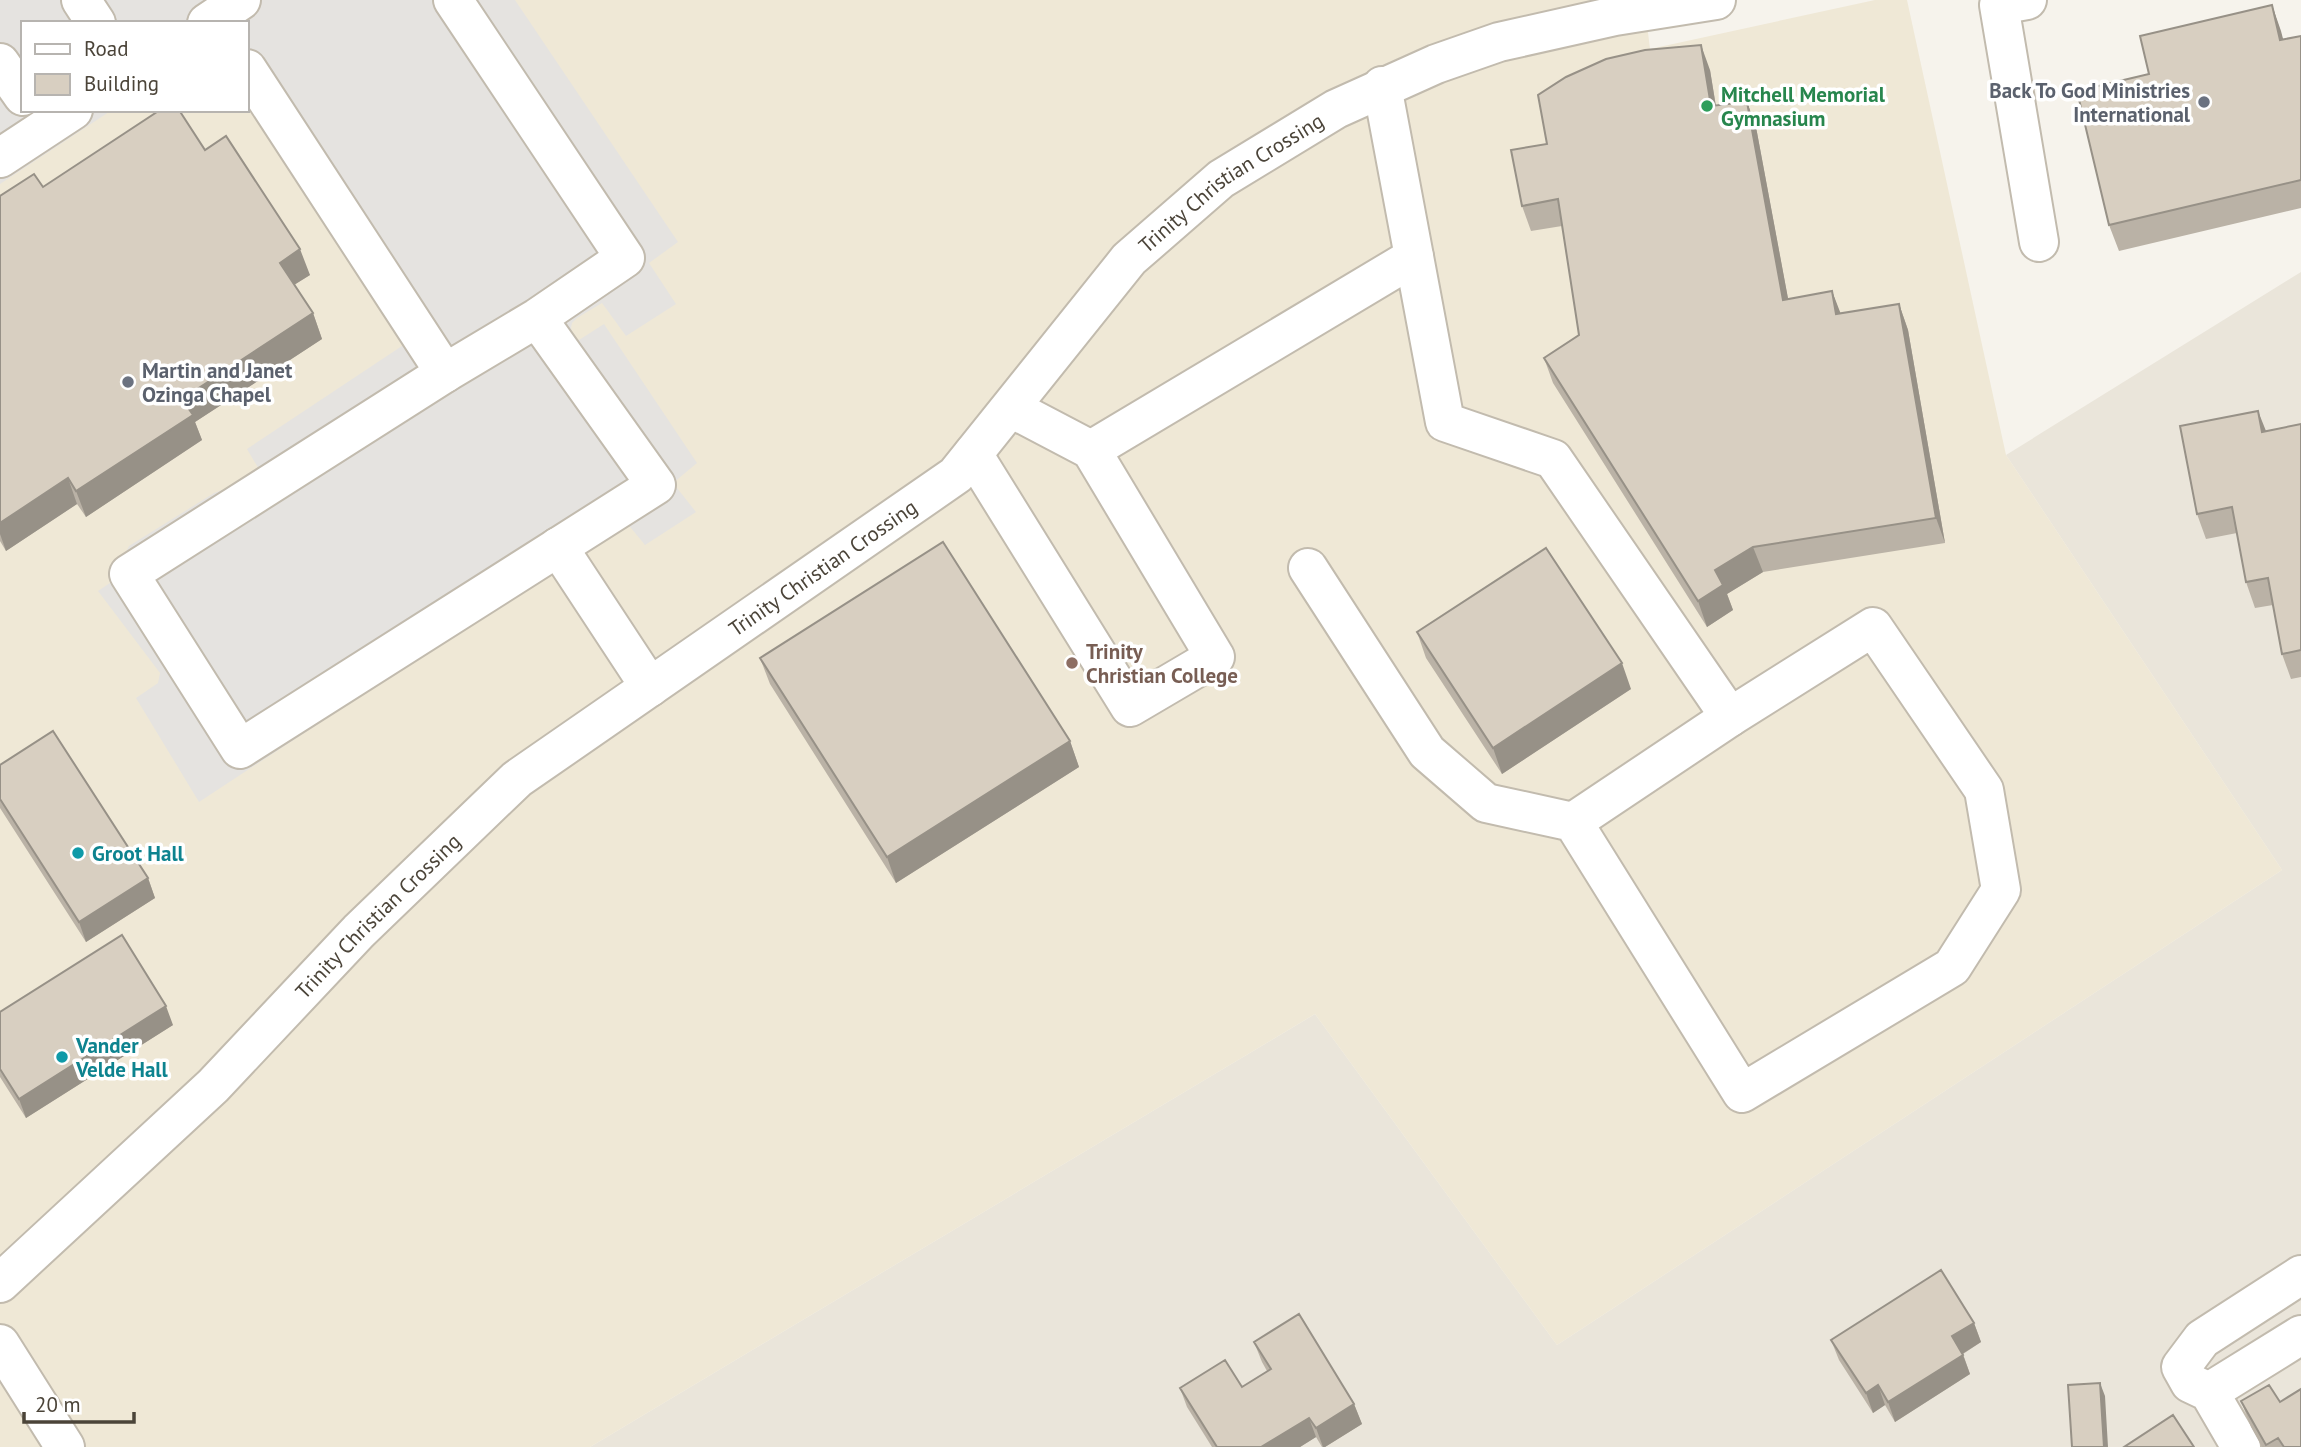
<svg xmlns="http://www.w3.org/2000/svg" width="2301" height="1447" font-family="'PT Sans',sans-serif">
  <rect width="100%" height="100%" fill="#f6f3ec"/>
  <!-- residential -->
  <path fill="#eae5da" d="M2301 272V1447H590L1315 1014 1557 1345 2282 870 2006 455Z"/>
  <!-- education -->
  <path fill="#efe8d6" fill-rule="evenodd" d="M0 0H1644L1650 49 1875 0H1907L2006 455 2282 870 1557 1345 1315 1014 590 1447H0ZM23 23H247V110H23Z"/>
  <!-- parking -->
  <path fill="#e5e3e0" d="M0 0H515L678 242 649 263 676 304 626 336 602 303 577 318 572 323 571 328 573 337 579 340 604 324 697 463 673 483 696 512 645 545 626 522 199 802 136 698 158 683 160 673 98 591 110 583 129 546 214 493 263 476 247 449 405 344 247 104V23H23V110H112L0 184Z"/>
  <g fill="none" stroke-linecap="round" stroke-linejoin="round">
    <defs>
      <g id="minor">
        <path d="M81 0 96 23"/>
        <path d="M453 0 625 258 537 318 445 373 129 574 240 749 656 485 537 318"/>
        <path d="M2027 0 1999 5 2039 242"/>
        <path d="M207 23 241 0"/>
        <path d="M0 63 23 96"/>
        <path d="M247 69 445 373"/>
        <path d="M0 158 73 110"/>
        <path d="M1091 450 1414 257"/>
        <path d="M973 454 1130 707 1215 657 1091 450 1011 408"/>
        <path d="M558 547 650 687"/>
        <path d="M1308 568 1427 752 1486 803 1573 822 1742 1093 1952 967 2001 890 1984 790 1873 627 1730 717 1553 459 1445 422 1382 86"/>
        <path d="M1573 822 1730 717"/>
        <path id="s1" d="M0 1283 213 1086 359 931 517 779 956 475 1129 259 1221 179 1336 109 1436 64 1499 42 1615 16 1716 0"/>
        <path d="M0 1344 65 1447"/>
        <path d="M2209 1392 2301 1335"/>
        <path d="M2241 1447 2209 1392 2190 1383 2181 1367 2202 1339 2301 1275"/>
      </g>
    </defs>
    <!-- minor casing -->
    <use href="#minor" stroke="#c2bbae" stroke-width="42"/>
    <!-- minor -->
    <use href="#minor" stroke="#fff" stroke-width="38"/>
  </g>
  <!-- wall -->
  <path fill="#bab2a6" d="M2272 5 2283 40 2301 36V208L2119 251 2109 225 2149 74Z
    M1710 70 1716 106 1747 102 1756 127 1788 299 1832 291 1840 314 1899 304 1908 330 1945 543 1763 572 1727 594 1733 610 1707 627 1553 383 1544 358 1579 335 1562 226 1531 231 1522 206 1547 144Z
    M205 150 310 275 294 285 313 313 322 339 195 422 202 440 86 517 77 504 6 551 0 541V196Z
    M2301 424V677L2291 679 2282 654 2273 605 2255 608 2246 582 2237 533 2206 539 2197 514 2266 431Z
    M1417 632 1631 689 1502 774 1426 658Z
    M760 658 1070 741 1079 767 896 883 770 684Z
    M0 765 148 878 155 898 86 942 0 808Z
    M0 1012 173 1025 26 1118 0 1077Z
    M1974 1323 1981 1342 1963 1354 1970 1374 1895 1422 1885 1405 1873 1413 1839 1360 1831 1340Z
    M1254 1342 1354 1404 1362 1424 1325 1447H1322L1316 1437 1300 1447H1212L1187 1407 1180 1388 1242 1387 1267 1371 1262 1362Z
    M2241 1401 2301 1447H2262L2251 1427Z"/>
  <!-- shaded-wall -->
  <path fill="#979187" d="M2272 5 2281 31 2290 66 2280 40Z
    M1701 45 1710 70 1720 132 1711 106Z
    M1747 102 1756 127 1793 325 1783 300Z
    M300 249 310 275 289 288 280 263Z
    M1832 291 1842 317 1836 314Z
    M1899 304 1908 330 1945 543 1936 518Z
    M313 313 322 339 195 422 202 440 86 517 76 491 182 399Z
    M2258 411 2268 436 2262 432Z
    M68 478 77 504 6 551 0 534V523Z
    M1753 547 1763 572 1727 594 1733 610 1707 627 1698 601 1715 570Z
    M1622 663 1631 689 1502 774 1493 748Z
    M1070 741 1079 767 896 883 887 857Z
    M148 878 155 898 86 942 79 922Z
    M166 1006 173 1025 26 1118 19 1099Z
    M1974 1323 1981 1342 1959 1356 1952 1336Z
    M1963 1355 1970 1374 1895 1422 1888 1402Z
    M2100 1383 2105 1396 2108 1447H2104Z
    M1878 1385 1885 1405 1873 1413 1866 1393Z
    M1354 1404 1362 1424 1325 1447H1323L1316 1428Z
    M1309 1418 1316 1437 1300 1447H1261Z"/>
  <!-- building -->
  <path fill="#d8cfc1" stroke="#979187" stroke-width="2" d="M2272 5 2280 40 2301 36V180L2109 225 2077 91 2149 74 2140 36Z
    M1701 45 1711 106 1747 102 1783 300 1832 291 1836 314 1899 304 1936 518 1753 547 1715 570 1723 585 1698 601 1544 358 1579 335 1558 199 1522 206 1511 150 1547 144 1538 95 1566 77 1606 59 1645 50Z
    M160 110H179L205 150 226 136 300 249 280 263 313 313 182 399 193 415 76 491 68 478 0 523V196L34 174 43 187Z
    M2258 411 2262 432 2301 424V650L2282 654 2268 578 2246 582 2232 507 2197 514 2180 426Z
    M943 542 1070 741 887 857 760 658Z
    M1546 548 1622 663 1493 748 1417 632Z
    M53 731 148 878 79 922 0 799V765Z
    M122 935 166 1006 19 1099 0 1069V1012Z
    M1941 1270 1974 1323 1952 1336 1963 1355 1888 1402 1878 1385 1866 1393 1831 1340Z
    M1299 1314 1354 1404 1316 1428 1309 1418 1261 1447H1217L1180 1388 1225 1360 1242 1387 1271 1369 1254 1342Z
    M2100 1383 2104 1447H2072L2068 1385Z
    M2269 1385 2280 1402 2301 1389V1447H2284L2278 1438 2266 1445 2241 1401Z
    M2173 1415 2194 1447H2124Z"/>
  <!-- markers -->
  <g fill="#6b7280" stroke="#fff" stroke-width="2.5">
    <circle cx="2204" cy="102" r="7"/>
    <circle cx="128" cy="382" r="7"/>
  </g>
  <circle fill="#2e9e5b" stroke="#fff" stroke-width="2.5" cx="1707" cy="106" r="7"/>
  <circle fill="#8d6e63" stroke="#fff" stroke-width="2.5" cx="1072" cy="663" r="7"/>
  <g fill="#0f9aa8" stroke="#fff" stroke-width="2.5">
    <circle cx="78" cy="853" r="7"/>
    <circle cx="62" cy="1057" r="7"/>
  </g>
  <g text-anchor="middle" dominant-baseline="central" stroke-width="7" stroke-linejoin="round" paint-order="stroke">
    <!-- worship labels -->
    <g font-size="21" font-weight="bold" fill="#5b616d" stroke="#fff" text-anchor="end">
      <text x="2190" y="90">Back To God Ministries<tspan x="2190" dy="24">International</tspan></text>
      <text x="142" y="370" text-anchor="start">Martin and Janet<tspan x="142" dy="24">Ozinga Chapel</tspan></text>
    </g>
    <!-- leisure labels -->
    <g font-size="21" font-weight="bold" fill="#27864d" stroke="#fff" text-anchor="start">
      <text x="1721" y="94">Mitchell Memorial<tspan x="1721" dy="24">Gymnasium</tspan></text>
    </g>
    <!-- street labels -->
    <g font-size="21" fill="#4b4439" stroke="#fff">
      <text stroke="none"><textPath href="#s1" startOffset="1661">Trinity Christian Crossing</textPath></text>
      <text stroke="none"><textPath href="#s1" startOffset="1094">Trinity Christian Crossing</textPath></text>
      <text stroke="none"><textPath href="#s1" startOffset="527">Trinity Christian Crossing</textPath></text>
    </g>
    <!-- education labels -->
    <g font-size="21" font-weight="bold" fill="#785e54" stroke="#fff" text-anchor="start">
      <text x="1086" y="651">Trinity<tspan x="1086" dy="24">Christian College</tspan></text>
    </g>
    <!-- culture labels -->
    <g font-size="21" font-weight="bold" fill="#0d838f" stroke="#fff" text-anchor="start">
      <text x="92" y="853">Groot Hall</text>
      <text x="76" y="1045">Vander<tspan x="76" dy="24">Velde Hall</tspan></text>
    </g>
  </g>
  <!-- legend -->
  <rect x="21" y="21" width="228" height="91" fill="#ffffff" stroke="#b7b4b0" stroke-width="2"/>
  <rect x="35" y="44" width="35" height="10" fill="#ffffff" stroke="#b7b4b0" stroke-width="2"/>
  <text x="84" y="56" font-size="21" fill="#4b4439">Road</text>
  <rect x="35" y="74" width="35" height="21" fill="#d8cfc1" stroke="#b7b4b0" stroke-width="2"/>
  <text x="84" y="91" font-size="21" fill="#4b4439">Building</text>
  <!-- scale -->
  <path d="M24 1412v10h110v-10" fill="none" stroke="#4b4439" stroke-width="3.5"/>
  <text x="35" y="1412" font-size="21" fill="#4b4439" stroke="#ffffff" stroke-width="5" paint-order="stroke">20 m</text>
</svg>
